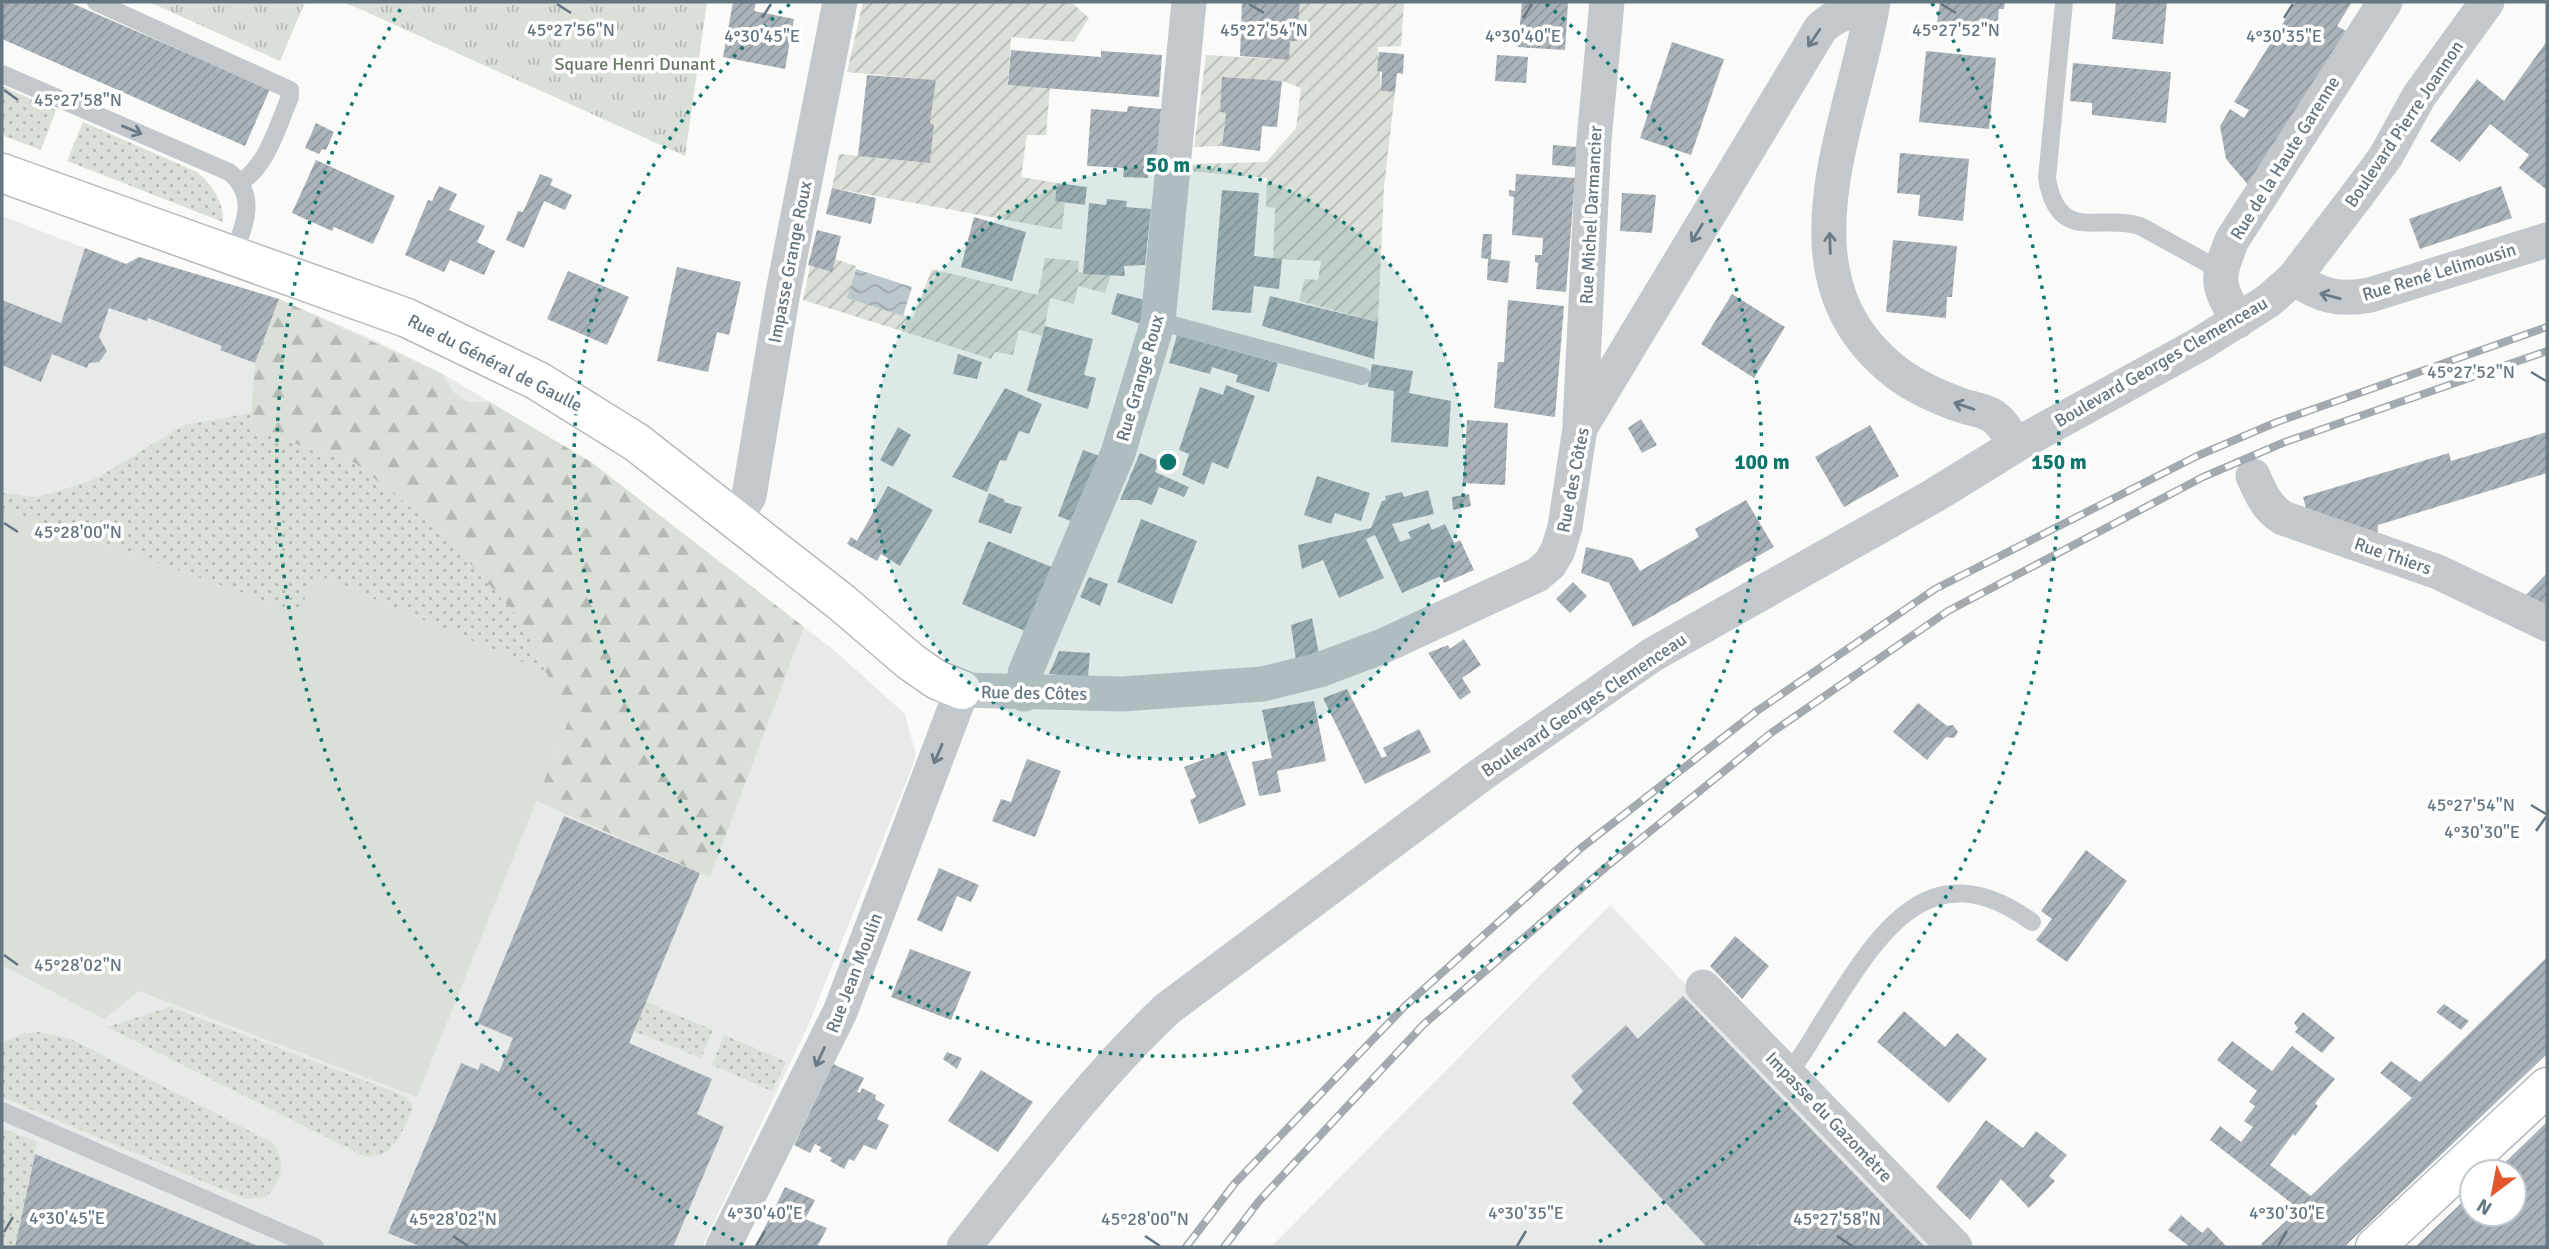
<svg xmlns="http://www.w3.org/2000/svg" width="2549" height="1249" font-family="Signika,sans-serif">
  <defs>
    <pattern id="grass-dots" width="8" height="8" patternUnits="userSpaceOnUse" patternTransform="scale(1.75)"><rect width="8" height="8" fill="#dadfd7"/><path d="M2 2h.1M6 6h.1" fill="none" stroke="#b4b9b4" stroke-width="1.8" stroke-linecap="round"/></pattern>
    <pattern id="forest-firs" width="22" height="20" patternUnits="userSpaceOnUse" patternTransform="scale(1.75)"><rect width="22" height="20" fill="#dadfd7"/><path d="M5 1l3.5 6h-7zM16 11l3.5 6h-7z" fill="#b4b9b4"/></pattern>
    <pattern id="park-tufts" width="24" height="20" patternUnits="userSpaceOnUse" patternTransform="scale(1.75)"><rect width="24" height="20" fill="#dadfd7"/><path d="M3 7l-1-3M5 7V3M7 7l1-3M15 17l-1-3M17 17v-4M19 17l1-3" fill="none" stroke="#b4b9b4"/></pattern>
    <pattern id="garden-furrows" width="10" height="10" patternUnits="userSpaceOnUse" patternTransform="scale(1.75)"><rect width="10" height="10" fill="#dadfd7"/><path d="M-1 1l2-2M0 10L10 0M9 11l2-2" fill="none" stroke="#b4b9b4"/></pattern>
    <pattern id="water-waves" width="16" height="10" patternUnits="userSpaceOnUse" patternTransform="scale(1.75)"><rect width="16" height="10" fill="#bbc7cb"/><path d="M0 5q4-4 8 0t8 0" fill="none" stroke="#9ca6aa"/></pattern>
    <pattern id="building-hatch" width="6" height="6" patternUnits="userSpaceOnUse" patternTransform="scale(1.75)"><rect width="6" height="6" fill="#aab3b9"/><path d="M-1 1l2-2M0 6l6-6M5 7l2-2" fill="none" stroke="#8e969c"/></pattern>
  </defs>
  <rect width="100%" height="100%" fill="#fafaf8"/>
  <!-- built -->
  <path fill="#e8e9e9" d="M2 216 126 264 139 257 279 299 374 340 443 374 591 462 835 651 905 714 916 755 909 775 807 1028 702 1247H2Z
    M1610 905 1936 1247H1271Z"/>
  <!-- grass -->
  <path fill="url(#grass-dots)" d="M2 86 56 110 41 150 2 135Z
    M83 122 197 172C212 184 224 202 223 222L67 161Z
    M251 413 250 429 355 463 443 533 519 618 546 672 315 574 299 613 2 508V493L37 497 62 490 97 478 184 425Z
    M646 1002 713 1030 701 1058 634 1031Z
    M170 1007 400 1094 412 1103 413 1108C402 1131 392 1164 362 1155L107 1027Z
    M38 1032 71 1039 273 1143C287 1164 282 1179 266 1197L245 1199 2 1097V1043L21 1034Z
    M724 1035 786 1062 772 1091 712 1065Z
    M2 1128 37 1142 15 1247H2Z"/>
  <!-- forest -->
  <path fill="url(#forest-firs)" d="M279 299 443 374 453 392 468 402H490L591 462 804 627 710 877 536 801 569 719 519 618 443 533 355 463 250 429 255 363Z"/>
  <!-- park -->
  <path fill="url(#park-tufts)" d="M149 2H305L280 61Z
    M343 2H707L685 156 362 10Z"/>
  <!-- garden -->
  <path fill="url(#garden-furrows)" d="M863 2H1071L1089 18 1074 42 1011 37 1008 85 1050 88 1046 135H1027L1021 177 1057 183 1055 201 1065 202 1062 230 832 188 839 154 930 163 934 126 930 123 936 80 847 72Z
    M1300 2H1404L1401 46 1378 47 1381 91 1395 92 1384 187 1378 322 1299 301 1305 279 1318 280 1321 261 1273 259 1275 208 1266 207 1267 178 1188 171 1190 164 1266 162 1296 128 1301 88 1282 81 1223 77 1220 111 1226 113 1222 146 1194 147 1206 55 1289 60 1290 41H1297Z
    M1045 258 1079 261 1078 272 1111 275 1105 293 1078 286 1074 304 1050 298 1043 336 1019 330 1013 355 995 352 991 359 803 300 810 266 831 271 835 259 856 266 848 298 913 318 932 269 1038 295Z"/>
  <!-- pitch -->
  <path fill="#dadfd7" d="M2 508 299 613 315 574 546 672 569 719 417 1097 139 991 104 1019 2 965Z"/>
  <!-- water -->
  <path fill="url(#water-waves)" d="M856 269 912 287 903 316 847 298Z"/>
  <!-- building -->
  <path fill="url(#building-hatch)" d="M2 2H69L270 89 245 146 2 39Z
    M733 2H756L754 11 794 19 785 69 723 57Z
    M1242 2H1300L1297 41H1290L1289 60 1240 56Z
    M1522 2H1568L1565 50 1518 47Z
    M1940 2H2005L2004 9H1999L1997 30 1937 23Z
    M2116 2H2167L2163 44 2112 39Z
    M2296 2H2352L2337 26 2346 31 2250 187 2226 159 2220 126 2230 109 2244 118 2249 110 2234 102Z
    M2547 41V190L2519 168 2529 155 2490 124 2460 162 2430 141 2477 79 2504 101Z
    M1672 42 1724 59 1691 155 1640 138Z
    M1011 50 1101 57V51L1162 55 1159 97 1008 85Z
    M1926 51 1996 58 1989 129 1919 122Z
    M1379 52 1404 54 1403 74 1397 73 1395 92 1381 91 1382 72 1377 71Z
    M1497 55 1528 57 1526 83 1495 81Z
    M2073 63 2171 72 2166 123 2092 115V103L2070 101Z
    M867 75 936 80 930 123 934 125 930 163 858 156Z
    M1222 77 1282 81 1277 127 1262 126 1260 151 1222 146 1226 113 1220 112Z
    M1128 106 1161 109 1156 168 1149 167 1148 178 1123 177 1124 168 1087 166 1091 109 1127 112Z
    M316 123 334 132 326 150 322 149 319 154 305 148Z
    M1553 145 1577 147 1576 167 1552 165Z
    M1900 153 1969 159 1963 221 1918 216 1920 195 1897 193Z
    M316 160 395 196 373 244 334 227 332 231 292 213Z
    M540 174 553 179 550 185 572 195 565 210 544 201 524 248 506 240 518 211 523 212Z
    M1516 174 1575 178 1566 292 1536 289 1538 263 1535 262V255H1542L1543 238 1512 235 1514 197 1509 196V190L1515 191Z
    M1057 183 1087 187 1085 205 1055 201Z
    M439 186 457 194 449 210 485 226 477 242 495 251 484 275 450 260 444 272 405 255 428 200 432 201Z
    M2501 186 2512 218 2420 249 2409 219Z
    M832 188 876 198 871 224 826 214Z
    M1222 190 1259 193 1254 256 1282 259 1279 289 1254 286 1251 313 1212 310Z
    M1622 193 1656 195 1652 233 1620 231Z
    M1107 199 1127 201 1126 207 1151 209 1145 265 1124 266 1125 276 1083 274 1089 203 1106 205Z
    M974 217 1026 232 1012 281 961 267Z
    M817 230 841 236 832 272 808 265Z
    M1483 234H1492L1491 259 1510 261 1508 283 1487 280 1488 259 1481 258Z
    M1893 240 1957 246 1952 297H1947L1946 318 1886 312Z
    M85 248 126 264 139 257 279 299 255 363 220 350 222 346 148 318 147 321 109 308 99 337 107 351 99 362 89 363 87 368 52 354 41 382 2 365V300L61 323Z
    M677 267 741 282 729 335 717 332 708 372 657 361Z
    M568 271 629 297 607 345 547 319Z
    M1117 293 1145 300 1141 324 1111 314Z
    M1732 294 1785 327 1754 378 1701 344Z
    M1270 296 1378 322 1374 359 1262 326Z
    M1508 300 1564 306 1555 417 1494 408 1498 362H1504Z
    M1045 326 1093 339 1084 375 1096 378 1088 409 1027 391Z
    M1177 335 1278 363 1269 392 1236 382 1238 375 1212 367 1210 374 1169 363Z
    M958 354 982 362 977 379 953 374Z
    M1372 364 1413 371 1409 393 1451 401 1448 447 1391 442 1394 391 1368 387Z
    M1226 385 1255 396 1228 469 1212 462 1204 485 1182 475 1189 454 1179 450 1200 387 1223 395Z
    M1005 388 1042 404 1029 434 1019 431 1006 461 1000 460 987 492 952 477Z
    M1641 419 1657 445 1642 453 1628 428Z
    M1467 420 1508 423 1505 485 1463 483Z
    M1870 425 1899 476 1844 507 1815 457Z
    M898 427 911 435 893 467 880 460Z
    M2547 432V473L2378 525 2377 539 2308 516 2303 497 2449 453 2451 461Z
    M1083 450 1100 456 1073 522 1058 516Z
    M1140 453 1159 461 1155 472 1189 487 1184 497 1159 487 1152 505 1139 500H1120Z
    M1317 476 1370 493 1361 521 1335 513 1331 524 1304 515Z
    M888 486 933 510 900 566 881 554 877 561 847 544 851 537 857 541Z
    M1428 490 1434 514 1392 524 1400 542 1411 538 1408 532 1429 523 1432 530 1445 524 1454 543 1460 540 1474 570 1444 583 1441 576 1402 593 1375 535 1366 539 1384 578 1339 598 1323 560 1302 569 1298 545 1371 528 1382 501 1386 500 1385 496 1402 492 1404 497Z
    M989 493 1005 500 1004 502 1022 507 1011 534 978 522Z
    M1469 494 1471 506 1453 510 1452 497Z
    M1746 500 1774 547 1633 627 1609 583 1581 573 1586 547 1632 558 1640 571 1699 537 1695 529Z
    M1141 519 1197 541 1172 604 1117 582Z
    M988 541 1054 568 1027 632 962 604Z
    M2547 573V610L2523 598Z
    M1089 577 1108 584 1100 606 1080 597Z
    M1573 582 1587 596 1570 613 1556 599Z
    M1312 618 1319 654 1296 661 1291 625Z
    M1464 639 1481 665 1462 678 1471 692 1460 700 1428 653 1448 645 1450 649Z
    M1059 651 1090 653 1088 677 1049 674Z
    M1347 689 1382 758 1387 756 1383 748 1419 729 1431 752 1365 784 1323 698Z
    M1314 701 1326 761 1277 771 1281 792 1259 796 1252 762 1272 758 1262 710Z
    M1918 703 1947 726 1953 725 1958 732 1954 738 1946 737 1927 760 1893 732Z
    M1226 751 1246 805 1199 824 1190 800 1196 797 1184 767Z
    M1027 759 1061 771 1035 837 992 821 1001 799 1011 802Z
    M564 816 700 873 629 1043 712 1079 697 1114 724 1127 673 1247H422L388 1233 461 1063 478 1070 481 1063 499 1072 513 1038 477 1023Z
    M2086 850 2127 881 2067 962 2036 940 2052 919 2041 911Z
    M939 868 979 885 971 902 957 896 942 932 917 920Z
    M1735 936 1769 966 1742 999 1710 966Z
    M910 949 971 972 951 1020 891 997Z
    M2547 957V1054L2344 1247H2264L2261 1244 2299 1209 2210 1140 2220 1126 2241 1142 2253 1127 2244 1121 2255 1106 2249 1102 2257 1091 2217 1060 2232 1041 2272 1071 2292 1046 2335 1079 2315 1103 2318 1106 2295 1136 2293 1134 2270 1165 2311 1196 2412 1098 2380 1073 2391 1061 2420 1082Z
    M1683 996 1731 1046 1925 1247H1762L1758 1244 1755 1247H1707L1572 1103 1583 1091 1571 1076 1626 1025 1638 1039Z
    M2444 1004 2469 1021 2461 1030 2436 1012Z
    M1904 1011 1945 1047 1957 1033 1987 1059 1949 1103 1877 1042Z
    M2303 1012 2335 1038 2322 1053 2295 1032 2298 1028 2294 1023Z
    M947 1052 962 1058 957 1069 943 1059Z
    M833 1064 864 1078 857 1092 860 1093 862 1088 876 1095 875 1099 885 1105 877 1119 889 1125 876 1150 864 1145 854 1161 849 1159 844 1169 830 1161 832 1158 819 1151 821 1147 815 1144 810 1153 794 1145Z
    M981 1070 1033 1102 998 1152 948 1121Z
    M1986 1120 2023 1148 2036 1131 2067 1155 2049 1176 2055 1181 2029 1208 2001 1179 1970 1220 1936 1187Z
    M2547 1122V1247H2415L2472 1193V1214H2514V1172H2495Z
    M35 1154 260 1247H15Z
    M785 1187 815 1200 805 1219 827 1228 817 1247H755Z
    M2181 1215 2202 1233 2208 1227 2227 1247H2190L2168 1230Z"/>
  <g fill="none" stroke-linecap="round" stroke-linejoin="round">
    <defs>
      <path id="secondary" d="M2 173 407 318 538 381 636 442 841 602 911 662 937 680 962 690
        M2375 1247 2547 1087"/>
    </defs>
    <!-- secondary casing -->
    <use href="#secondary" stroke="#b3babf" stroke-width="41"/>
    <!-- lane -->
    <path stroke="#c3c8cc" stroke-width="18" d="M96 2 290 90V97C278 125 268 164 241 182
      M2064 2 2047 178C2058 245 2100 213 2140 226L2220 270
      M2 74 229 172C258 195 245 224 233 255
      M1158 321 1362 376
      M1787 1074C1803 1057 1813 1036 1826 1016 1878 934 1929 847 2032 922
      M2 1111 315 1247"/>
    <!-- street -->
    <path stroke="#c3c8cc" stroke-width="35" d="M1873 2C1853 125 1772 277 1897 373 1917 388 1940 398 1963 406 1973 409 1985 411 1993 416 2004 424 2009 435 2016 445
      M2294 278C2320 296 2339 301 2370 295L2547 240
      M2238 321C2216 282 2216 281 2232 240L2385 2
      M1580 424 1594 140 1607 2
      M2253 476C2261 494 2267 508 2283 518L2438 572 2547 624
      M735 520 749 496 783 292 840 2
      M1024 694 1025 673 1118 453 1158 321 1189 2
      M1703 987 1955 1247
      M723 1247 840 1012 962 690 1122 694 1263 684 1319 670 1383 646 1537 575 1550 564 1558 550 1565 527 1580 428 1821 28C1838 13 1849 10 1871 14
      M964 1247C1029 1165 1091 1081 1167 1009L1482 774 1652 655 1935 495 2016 445 2200 344 2268 301 2294 278 2361 190 2386 156 2419 96 2487 2"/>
    <!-- secondary -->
    <use href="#secondary" stroke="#fff" stroke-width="38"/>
    <defs>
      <path id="rail" d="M1186 1247 1235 1183 1405 1006 1581 848 1757 711 1935 589 2197 456 2277 422 2547 327
        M1224 1247 1259 1201 1424 1024 1605 868 1771 733 1948 611 2203 477 2285 442 2547 351"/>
    </defs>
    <!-- rail casing -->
    <use href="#rail" stroke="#a2aab0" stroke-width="8"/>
    <!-- rail -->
    <use href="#rail" stroke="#fff" stroke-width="5" stroke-dasharray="16" stroke-linecap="butt"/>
  </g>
  <!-- one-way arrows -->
  <defs><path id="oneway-shaft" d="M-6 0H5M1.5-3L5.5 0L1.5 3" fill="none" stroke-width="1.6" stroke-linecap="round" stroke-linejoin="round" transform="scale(1.75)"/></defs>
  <g stroke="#6a7a87">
    <use href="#oneway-shaft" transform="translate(1814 38) rotate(124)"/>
    <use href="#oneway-shaft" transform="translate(132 130) rotate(23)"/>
    <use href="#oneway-shaft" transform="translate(1697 233) rotate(121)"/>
    <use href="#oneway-shaft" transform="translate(1830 243) rotate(-92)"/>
    <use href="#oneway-shaft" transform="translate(2330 296) rotate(-165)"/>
    <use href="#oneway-shaft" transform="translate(1964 406) rotate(-161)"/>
    <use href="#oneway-shaft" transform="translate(938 754) rotate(113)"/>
    <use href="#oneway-shaft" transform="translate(820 1057) rotate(115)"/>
  </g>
  <!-- ticks -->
  <path fill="none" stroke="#657683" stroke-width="2.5" d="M557 4 571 13M1249 4 1264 13M1941 4 1956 13M762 18 771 4M1523 18 1532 4M2284 18 2293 4M4 90 18 100M2531 372 2546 381M4 523 18 532M2531 805 2546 814M2536 831 2546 817M4 955 18 965M4 1232 13 1217M453 1236 468 1246M1145 1236 1160 1246M1837 1236 1852 1246M756 1246 765 1231M1517 1246 1526 1231M2278 1246 2287 1231"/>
  <!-- distance rings -->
  <circle cx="1168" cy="462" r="297" fill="#0f766e" fill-opacity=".12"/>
  <g fill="none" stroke="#0f766e" stroke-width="3.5" stroke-dasharray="3.5 7">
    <circle cx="1168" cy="462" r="297"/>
    <path d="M1546 4A594 594 0 1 1 790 4"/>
    <path d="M743 1245A891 891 0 0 1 404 3M1932 3A891 891 0 0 1 1593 1245"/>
  </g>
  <g text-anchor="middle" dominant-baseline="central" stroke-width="7" stroke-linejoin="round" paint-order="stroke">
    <!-- park labels -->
    <g font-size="18" fill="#687a64" stroke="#fff">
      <text x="635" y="64">Square Henri Dunant</text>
    </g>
    <!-- street labels -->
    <g font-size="18" fill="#657683" stroke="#fff">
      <text transform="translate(2404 124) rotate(-56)">Boulevard Pierre Joannon</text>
      <text transform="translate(2285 158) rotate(-58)">Rue de la Haute Garenne</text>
      <text transform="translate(1591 215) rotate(-87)">Rue Michel Darmancier</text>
      <text transform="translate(790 262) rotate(-79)">Impasse Grange Roux</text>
      <text transform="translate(2439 272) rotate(-17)">Rue René Lelimousin</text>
      <text transform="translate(2161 362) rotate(-30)">Boulevard Georges Clemenceau</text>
      <text transform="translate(495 363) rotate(27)">Rue du Général de Gaulle</text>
      <text transform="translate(1140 378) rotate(-74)">Rue Grange Roux</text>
      <text transform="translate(1573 480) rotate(-79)">Rue des Côtes</text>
      <text transform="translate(2393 556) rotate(19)">Rue Thiers</text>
      <text transform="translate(1034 693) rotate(1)">Rue des Côtes</text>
      <text transform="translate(1584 705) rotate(-34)">Boulevard Georges Clemenceau</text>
      <text transform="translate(854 973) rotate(-69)">Rue Jean Moulin</text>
      <text transform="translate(1829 1117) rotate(46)">Impasse du Gazomètre</text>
    </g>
  </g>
  <g font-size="18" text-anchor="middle" fill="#657683" stroke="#fff" stroke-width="7" stroke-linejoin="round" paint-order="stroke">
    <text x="571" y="36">45°27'56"N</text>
    <text x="1264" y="36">45°27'54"N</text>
    <text x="1956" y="36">45°27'52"N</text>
    <text x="762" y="42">4°30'45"E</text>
    <text x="1523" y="42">4°30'40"E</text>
    <text x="2284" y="42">4°30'35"E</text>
    <text x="78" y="106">45°27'58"N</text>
    <text x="2471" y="378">45°27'52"N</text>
    <text x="78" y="538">45°28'00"N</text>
    <text x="2471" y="811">45°27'54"N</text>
    <text x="2482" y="838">4°30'30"E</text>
    <text x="78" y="971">45°28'02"N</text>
    <text x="765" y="1219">4°30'40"E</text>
    <text x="1526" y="1219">4°30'35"E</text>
    <text x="2287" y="1219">4°30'30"E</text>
    <text x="67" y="1224">4°30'45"E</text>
    <text x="453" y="1225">45°28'02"N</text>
    <text x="1145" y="1225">45°28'00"N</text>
    <text x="1837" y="1225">45°27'58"N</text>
  </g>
  <circle cx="1168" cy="462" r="10" fill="#0f766e" stroke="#fff" stroke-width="3.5"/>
  <g font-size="21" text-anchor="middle" font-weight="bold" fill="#0f766e" stroke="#fff" stroke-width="7" stroke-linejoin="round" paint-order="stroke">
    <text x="1168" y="172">50 m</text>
    <text x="1762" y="469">100 m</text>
    <text x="2059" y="469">150 m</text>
  </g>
  <!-- border -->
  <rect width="2549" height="1249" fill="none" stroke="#657683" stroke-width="7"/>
  <!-- north arrow -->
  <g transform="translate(2493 1193) rotate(212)"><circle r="33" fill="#ffffff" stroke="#c1c8cd" stroke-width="2"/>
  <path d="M0-5L12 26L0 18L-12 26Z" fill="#e4572e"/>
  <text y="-10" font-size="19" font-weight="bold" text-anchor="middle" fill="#657683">N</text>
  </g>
</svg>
